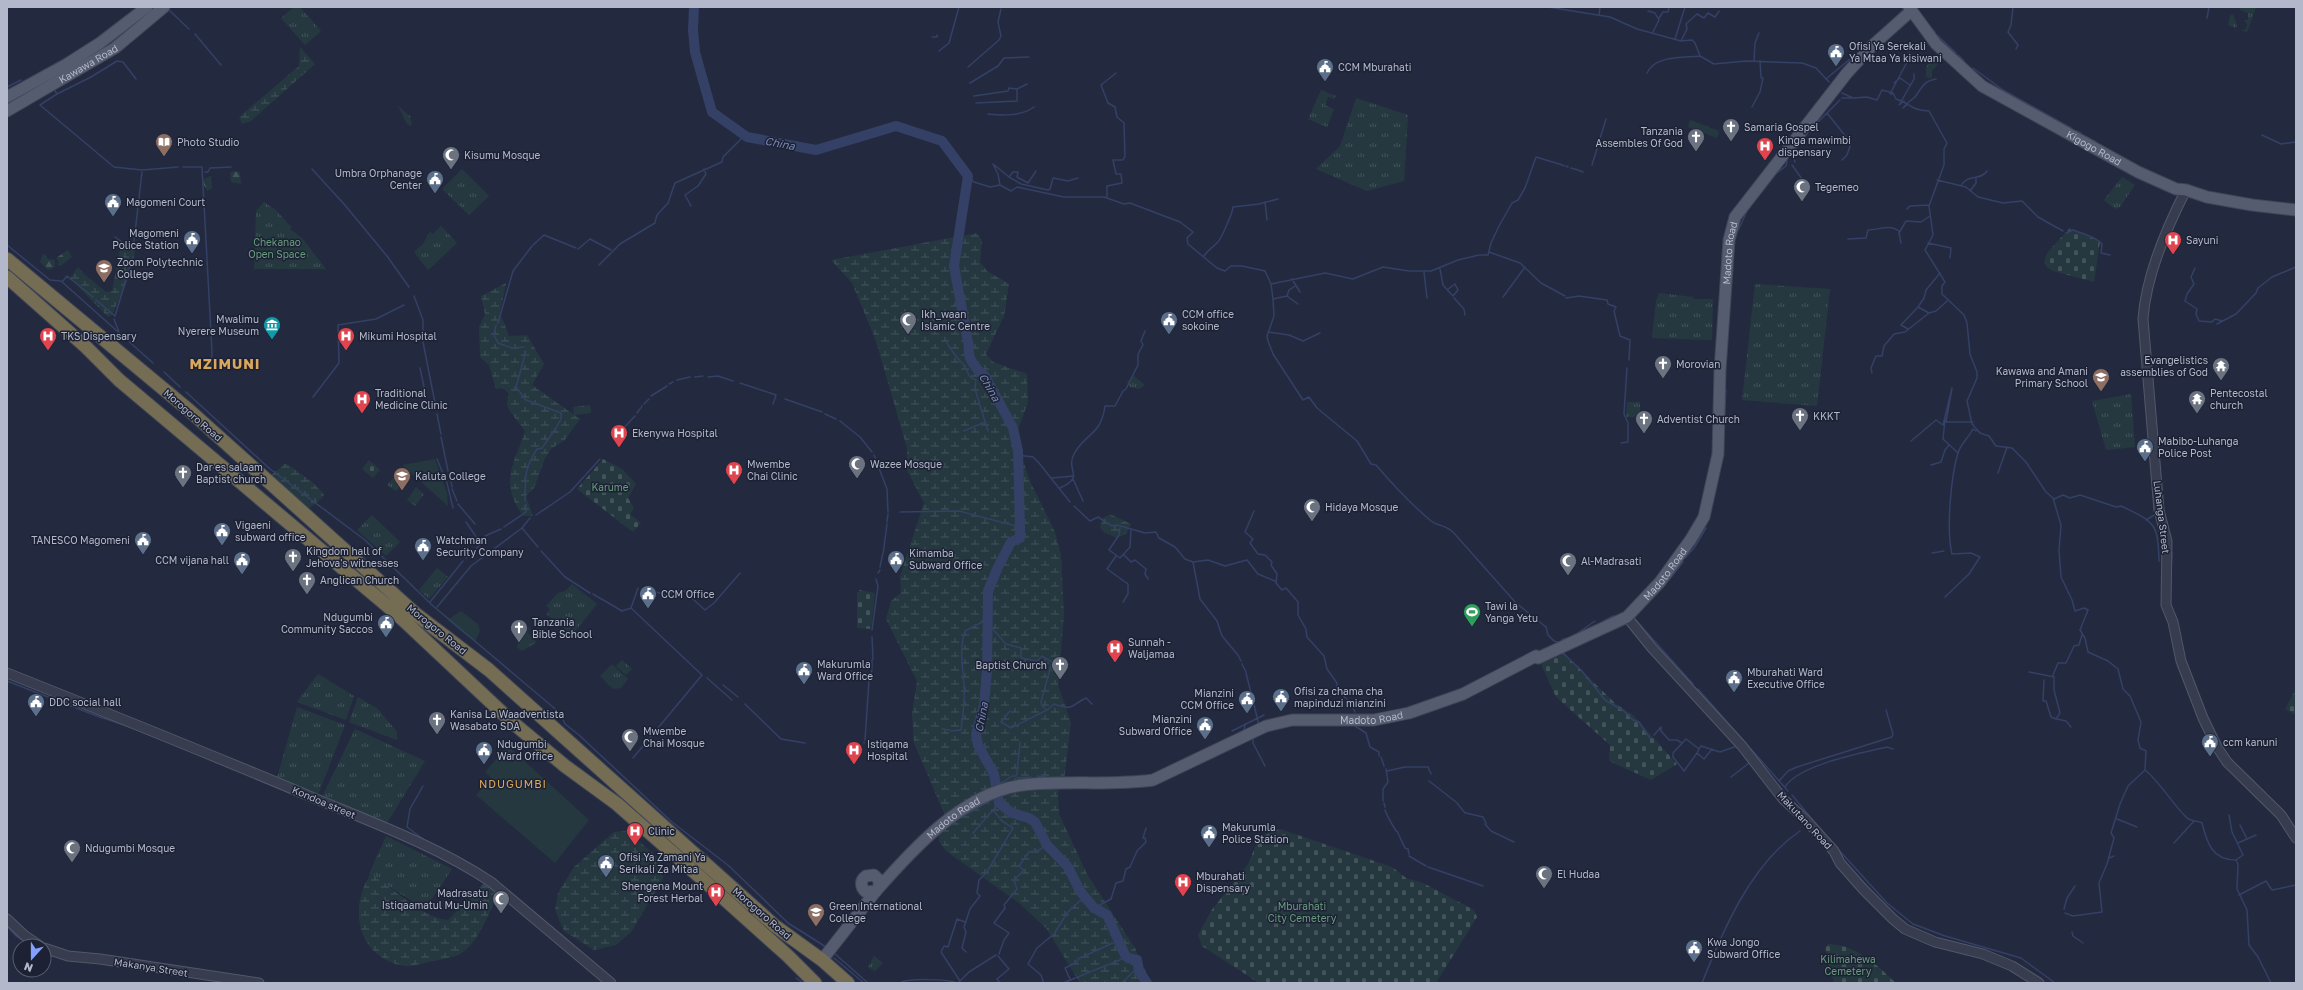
<svg xmlns="http://www.w3.org/2000/svg" width="2303" height="990" font-family="'Golos Text',sans-serif">
  <defs>
    <pattern id="grass-tufts" width="24" height="20" patternUnits="userSpaceOnUse"><rect width="24" height="20" fill="#253840"/><path d="M3 7l-1-3M5 7V3M7 7l1-3M15 17l-1-3M17 17v-4M19 17l1-3" fill="none" stroke="#42535a"/></pattern>
    <pattern id="forest-firs" width="22" height="20" patternUnits="userSpaceOnUse"><rect width="22" height="20" fill="#253840"/><path d="M5 1l3.5 6h-7zM16 11l3.5 6h-7z" fill="#42535a"/></pattern>
    <pattern id="wetland-marsh" width="20" height="14" patternUnits="userSpaceOnUse"><rect width="20" height="14" fill="#253840"/><path d="M1 5h8M5 5V1M11 12h8M15 12V8" fill="none" stroke="#42535a"/></pattern>
    <pattern id="cemetery-stones" width="16" height="16" patternUnits="userSpaceOnUse"><rect width="16" height="16" fill="#253840"/><path d="M2 7V4a2 2 0 0 1 4 0v3zM10 15v-3a2 2 0 0 1 4 0v3z" fill="#42535a"/></pattern>
  </defs>
  <rect width="100%" height="100%" fill="#232a3f"/>
  <!-- grass -->
  <path fill="url(#grass-tufts)" d="M294 7H300L321 31 305 45 281 18Z
    M2240 7H2256L2247 32 2241 30 2246 29 2247 24 2244 20H2248V13L2240 10Z
    M2233 14 2237 26 2235 28 2228 25 2230 16Z
    M1932 57 1940 62 1932 71V78H1929L1926 76V68Z
    M1321 90 1336 96 1334 99 1328 97 1325 105 1334 109 1327 127 1308 119Z
    M1356 98 1408 115 1404 181 1367 191 1316 169 1340 146Z
    M1690 120 1719 131 1717 138 1688 127Z
    M462 169 489 196 469 215 442 189Z
    M2122 177 2135 185 2120 207 2115 209 2104 200Z
    M264 202 277 211 291 227 290 229 302 238 326 269H254L256 211Z
    M441 226 457 243 428 270 414 252 423 244 430 232 433 234Z
    M1755 284 1830 289 1817 406 1742 400Z
    M1659 293 1693 297V299H1713L1712 340 1652 338 1656 301Z
    M1134 376 1145 385 1139 389 1130 387 1127 382Z
    M2131 394 2135 447 2106 450 2092 401Z
    M1627 402H1640V417H1626Z
    M590 405 591 413 574 415 573 407Z
    M398 472 406 479 396 491 387 485Z
    M416 487 424 494 415 506 407 500Z
    M372 515 400 542 386 556 357 530Z
    M437 568 448 577 429 599 419 590Z
    M572 584 597 604 572 635 546 614 550 609 546 606 558 593 565 591Z
    M525 626 530 628 527 632 537 642 522 651 517 647Z
    M622 660 632 669 626 675 616 666Z
    M612 664 628 679 621 688 613 689 600 676Z
    M318 674 354 696 346 720 297 702Z
    M358 697 378 709 397 732V740L349 722Z
    M297 707 345 725 318 795 277 778Z
    M355 729 425 761 387 823 322 797Z
    M386 836 452 869 425 909 369 874Z
    M874 956 883 963 875 971 868 967Z"/>
  <!-- forest -->
  <path fill="url(#forest-firs)" d="M398 106 410 116 412 126 407 124Z
    M233 171 240 172 241 184 231 182 230 173Z
    M211 176 212 188 207 191 203 183 204 179Z
    M68 250 72 257 62 265 57 266 59 262 56 258Z
    M43 254H45L48 259 55 260V267L48 270 40 262Z"/>
  <!-- wetland -->
  <path fill="url(#wetland-marsh)" d="M300 47 315 64 251 121 242 124 239 117 299 66Z
    M977 233 982 241 980 262 987 271 1009 284 1004 316 986 354 993 362 1027 374 1028 402 1015 438 1030 481 1055 532 1061 555 1064 615 1058 685 1071 723 1064 780 1058 792 1059 814 1087 874 1135 948 1151 983H1080L1046 928 1019 903 946 851 939 841 940 829 947 820 914 743 912 714 917 681 886 619 891 601 901 593 900 576 924 503 907 470V448L876 341 852 283 831 260Z
    M121 245 135 251 132 270 112 315 108 317 70 278 78 267 84 274 106 292 112 291Z
    M506 283 500 313 509 336 527 335 544 364 532 385 580 419 564 441 552 448 545 458 534 488 526 496 533 516H523C499 480 513 468 525 431L509 410 507 404 509 393 502 388 496 389 489 365 480 357 479 327 485 314 481 296Z
    M284 464H287L311 481 324 494 323 497 306 511 270 477C273 471 280 470 284 464Z
    M1110 514 1131 524 1127 533 1117 538 1103 532 1100 527 1103 518Z
    M627 831 661 860 663 879 631 932 616 945 594 950 564 931 555 910 558 893 574 867 614 832Z
    M371 873C391 887 424 919 448 920L485 882 496 894V899C486 918 479 942 460 954 453 958 441 959 433 961 423 963 411 968 400 965 356 954 349 907 371 873Z"/>
  <!-- cemetery -->
  <path fill="url(#cemetery-stones)" d="M2070 228 2100 242 2094 282 2053 271 2048 268 2044 263 2047 253Z
    M603 459 622 469 636 484 628 498 634 508 630 514 641 523 633 532 577 489Z
    M369 460 380 470 373 478 362 469Z
    M860 590 875 593 871 629 857 628V593Z
    M1564 654 1616 704 1633 715 1677 764 1651 780 1609 761 1610 745 1556 697 1541 664Z
    M2296 689V715L2285 709Z
    M1280 829 1392 867 1406 878 1423 883 1474 910 1477 917 1436 983H1259L1202 946 1198 935 1211 911 1248 864 1260 836Z
    M1828 944C1857 945 1876 964 1896 983H1834L1825 948Z"/>
  <!-- garden -->
  <path fill="#253840" d="M435 459 447 492 448 506 402 465Z
    M461 611 478 624 480 631 475 642 447 620Z
    M508 746 589 820 555 863 476 795 491 777 485 772Z"/>
  <g fill="none" stroke-linecap="round" stroke-linejoin="round">
    <!-- stream -->
    <path stroke="#344065" stroke-width="1.5" d="M1548 7 1610 17 1637 29 1681 41 1692 40 1695 43 1700 56 1714 64 1746 61 1802 63 1816 68 1829 82
      M1902 7 1903 9
      M2013 7 2011 25 2008 32 2018 45 2016 49
      M170 11 189 29
      M1648 11 1655 13 1659 20 1653 32
      M1599 15 1600 7
      M1659 18 1663 12H1668L1669 7
      M2207 18 2209 7
      M1931 28 1935 32
      M195 34 221 65
      M1937 35 1956 53
      M932 37H937V35
      M1675 39 1685 7
      M1681 41 1687 29 1686 24 1697 14 1704 18 1708 13 1715 17 1719 11
      M939 51 949 43 959 7
      M118 52 145 30
      M1958 55 1964 61
      M1754 61 1755 43 1759 33
      M968 67 999 40 1001 36 998 22 1001 9
      M1973 68 2003 90 2071 128
      M1647 73C1655 55 1684 58 1700 56
      M1826 79 1850 59
      M970 83 998 66 1004 58 1029 57
      M1894 83 1900 78 1910 85
      M7 87 21 80
      M54 89 57 94 91 77 117 61 123 62 136 79
      M1842 93 1853 98 1867 97 1877 100 1882 90 1893 93 1896 99C1911 103 1909 110 1929 111L1947 143 1944 149V165L1929 206 1933 235 1925 250 1945 282 1942 286V294L1964 315 1967 323 1970 354 1977 372V378L1967 401 1972 424 1980 433 1989 436 1996 446 2012 448 2026 462 2046 492 2053 498 2061 525 2059 550 2061 577 2072 600 2075 611 2084 608 2088 610 2080 630 2085 638 2088 652 2108 661 2118 669 2123 689 2130 696 2141 722 2138 740 2140 748 2146 751 2145 770C2160 782 2171 802 2186 817 2190 822 2197 820 2202 823 2207 843 2212 860 2236 860L2238 864 2237 889 2247 910 2249 945 2258 957 2271 983
      M57 94 40 105 114 167 142 170 178 167
      M1892 94H1890L1907 62 1905 61 1910 55 1909 50
      M974 96 1008 91 1009 88 1017 89 1027 84
      M1842 98H1852
      M1904 101 1899 105 1914 79V74
      M976 103 1017 101V89
      M1908 104 1903 108C1907 103 1911 100 1915 97 1922 88 1923 81 1936 79
      M1752 107 1760 92 1763 78H1761L1760 61
      M1827 113 1851 143 1847 155 1842 160
      M988 114C1002 116 1022 116 1034 107
      M2076 131 2081 133
      M2083 135 2096 142
      M2262 135 2281 144 2296 142
      M1792 154 1795 162
      M1791 155 1806 134 1840 100
      M1560 164 1564 166
      M1592 165 1606 119
      M1792 165 1802 179
      M1566 166 1568 167
      M183 167H202L212 352 211 370
      M1571 168 1574 169
      M2143 168 2155 174
      M312 169 344 204 387 256 409 287
      M1575 169 1583 172
      M1036 171 1028 183 1017 177 1018 172H1013L1009 177 1021 184 1048 190 1050 189 1053 178 1068 181 1078 178
      M205 172H208L210 168 231 167
      M1774 175 1786 166 1787 161
      M968 176 974 182 990 187 1000 185 1011 191 1017 187 1064 197H1104L1124 204 1130 203 1180 222 1193 232 1187 238 1188 244 1217 268 1225 271 1231 266H1242L1265 271 1271 284 1325 273 1353 279 1383 267 1409 271H1431L1458 260 1479 255H1488L1491 243 1499 226 1512 203 1518 200 1525 188 1536 157 1559 164
      M1937 180 1966 187 1978 197 2003 203 2022 201 2038 217 2063 231
      M1000 185 998 174 993 164 1009 177
      M1961 186C1966 174 1981 181 1987 171
      M1970 191 1976 183V178
      M1107 197V186L1122 183 1121 174H1116L1113 160H1123L1125 156 1124 123 1117 117 1115 107 1108 103 1101 85 1116 73
      M1265 202 1267 220
      M691 206 685 195 698 186 706 174 704 169
      M1907 209 1910 206 1929 205
      M655 222 657 215 668 203 675 183 722 162 723 157 745 135
      M2066 233 2073 230C2081 233 2097 237 2102 244L2101 253 2110 255
      M1736 235 1747 211
      M115 237 133 250 142 172
      M1848 239 1866 238 1868 230C1880 230 1890 223 1900 232
      M1901 243 1899 233 1906 221 1921 222 1930 216
      M1928 243 1951 248 1950 258
      M7 245 50 280 61 281 153 363
      M533 245 544 235 576 248
      M578 249 590 239 611 250
      M1489 252 1520 263 1541 283 1565 296
      M1204 256C1208 250 1213 247 1218 242 1221 239 1233 212 1233 207L1259 204 1278 199
      M599 265 620 244 655 223
      M2195 268 2191 277 2194 284 2187 294 2185 301 2197 309 2196 314 2199 321 2212 322 2215 319 2222 321
      M1440 269 1443 285 1452 295
      M1424 272 1427 298
      M1292 279 1300 292
      M62 282 67 276 93 297
      M1271 284 1273 299 1287 296 1298 304
      M1448 289 1455 284 1458 290 1453 296
      M414 296 423 320V342L436 408
      M1287 296 1289 290 1295 286
      M1503 297 1525 267
      M1454 298 1464 309 1465 315
      M1566 298 1579 296 1607 300 1608 304 1616 307 1614 311 1620 336 1630 340 1629 360
      M1273 299 1274 316 1267 336 1268 341 1273 354 1303 400 1309 397 1317 408 1357 441 1371 464 1376 465C1393 485 1411 504 1431 521 1437 526 1444 524 1453 532L1516 603 1546 627 1548 635 1554 641 1560 643 1563 639 1570 638
      M96 300 115 316 133 257
      M1918 307 1924 298 1926 290 1940 273
      M114 319 119 332
      M498 323 513 271 532 246
      M2217 324 2236 314 2256 293 2258 288 2272 277 2296 267
      M496 325 494 335 498 343 512 348 524 347
      M1908 329 1901 325 1918 307 1929 313
      M1268 332 1289 335 1303 341 1320 333
      M947 343C952 351 956 357 962 363 968 369 967 378 976 380L975 389 988 431
      M420 368 424 387
      M164 372 180 387
      M1872 373 1871 368 1876 356H1882L1884 346 1894 334 1905 332 1929 313 1936 311 1947 301
      M695 377 703 376
      M708 377 718 376 733 381
      M677 380 690 377
      M740 383 776 395 773 404
      M669 384 673 382
      M186 392 270 469 365 540 432 605 560 713 565 724 579 735 672 822 729 866 788 923 826 947
      M651 396 667 386
      M313 397 339 363 338 325 376 319 404 305
      M785 399 822 412
      M644 404 649 399
      M641 408 642 406
      M637 413 640 409
      M437 414 441 434
      M825 414 836 419
      M1724 417 1726 390
      M1945 420 1943 439 1958 453
      M840 421 860 437 872 452
      M964 431 985 422
      M618 434 635 416
      M441 437 448 471
      M1911 441 1936 420 1943 425 1952 388 1946 422H1973
      M1621 443 1628 442V423L1624 414 1627 368
      M874 455 887 489 888 512
      M1017 455 1033 457 1039 463 1070 502
      M437 459 447 483 453 508
      M1931 465 1941 462 1945 450 1949 445
      M1998 473 2007 447
      M449 474V476
      M1051 478 1074 476
      M1073 479 1083 501
      M451 481 452 487
      M1060 488C1086 476 1065 471 1074 454 1085 433 1101 436 1105 406H1115L1123 391 1126 389 1138 365V354L1143 345 1141 341 1145 331
      M452 489 457 501
      M2054 499 2063 495 2070 498 2080 495 2116 507 2121 506C2155 522 2158 523 2159 561
      M525 501C526 476 523 471 537 449L542 448 556 428 561 419V413L526 400 516 387 526 351
      M458 504 475 524
      M1074 506 1090 521 1098 517 1112 526 1117 525 1145 533 1156 532 1159 538 1175 547 1185 559 1193 562 1208 560 1225 566 1247 560 1258 574 1275 581
      M1254 511 1245 532 1253 539 1250 543 1258 554 1265 555 1272 562 1271 565 1277 574 1276 583 1282 590 1286 588 1298 602V615L1306 629 1307 637 1324 656 1327 669 1337 683V690L1350 702 1355 712
      M900 512 959 511 1020 527
      M536 515 570 492 600 459
      M2146 520 2156 514
      M887 522 888 514
      M504 527 526 512V504
      M522 528 538 547
      M1120 528 1119 535 1109 550 1120 558 1130 547 1131 530
      M485 536 501 529
      M884 547 887 524
      M541 551 565 577 590 593
      M1932 553 1944 551
      M1124 555 1131 562 1135 560 1146 569 1145 574 1148 579
      M1116 556 1107 569 1128 584V594L1123 602
      M466 558 481 544 466 522
      M1685 558 1694 548 1706 528
      M1193 562 1200 599 1217 621 1222 636 1238 655 1241 661
      M880 567 884 548
      M2171 569 2172 553
      M878 573 880 570
      M1669 580 1683 562
      M645 588 668 596
      M683 590 705 610 714 603 740 573
      M671 593 679 590
      M593 594 622 611 631 608 638 588
      M1945 597 1969 574 1980 557 1971 553 1952 554C1946 530 1951 476 1958 453 1960 445 1969 437 1973 429L1976 431
      M430 602 463 561
      M437 607 471 566 522 528 530 518
      M631 608 702 675 633 758
      M1633 617 1693 684
      M1604 621 1613 616
      M988 628H992L1006 644 1021 648V658L1037 661 1042 656 1052 662 1041 702 1042 706 1047 710 1054 704C1075 711 1069 706 1086 698L1092 704
      M872 630 878 586 876 579
      M1575 635 1595 621
      M872 637 873 659
      M1562 652 1582 671 1605 700 1624 711 1633 720 1639 722 1650 738
      M1242 664 1246 672
      M872 668V660
      M2029 672 2054 677 2053 675 2058 663H2066L2074 646 2079 645 2082 635
      M1246 673 1259 725
      M707 678 732 700
      M2044 680 2043 701H2046L2051 717 2056 719 2060 713 2054 690V677
      M7 681 102 718
      M723 685 738 697
      M1698 689 1788 791
      M745 704 781 739 805 743
      M1010 711 1001 722 1011 728 1047 710
      M103 718 130 727
      M2057 719 2066 721 2071 727
      M1355 726 1366 733 1370 747 1379 752V756
      M942 729 950 730
      M951 731 961 730C963 716 965 700 964 686 963 667 959 649 965 631L988 619
      M1232 731 1264 715
      M1244 731 1245 724
      M1264 733 1272 730
      M1654 735 1661 727V731L1669 740H1677L1682 743
      M1253 737V743L1265 766
      M865 740 869 680 872 670
      M864 743V742
      M1699 749 1701 746 1720 752 1737 746
      M1697 753 1684 771 1673 757V753L1686 739 1699 749 1697 753 1704 759 1712 749
      M1381 757 1384 766
      M1387 771 1405 767H1428L1431 774
      M1037 776 1046 777
      M1731 777 1749 763
      M1017 778 1031 777
      M1429 781 1456 802
      M1779 781 1788 771 1797 767 1892 737 1893 734 1886 710
      M1003 782 1012 776H1016L1017 773 1020 742
      M996 784 1003 782
      M423 786 410 809 407 827 427 842
      M1785 787C1798 765 1862 753 1887 747L1893 749
      M1383 789 1388 782 1386 769
      M1792 795 1821 830
      M1383 801V789
      M1384 803 1385 807
      M1457 803 1465 813
      M1385 810C1387 816 1393 826 1396 831
      M1466 813 1483 817 1486 823
      M2229 815 2232 832 2243 855 2236 860
      M960 818 991 800 1010 793
      M2117 819 2137 827
      M1485 824 1491 831 1514 842
      M1397 831 1405 848 1408 849 1409 854
      M973 833 999 803
      M2247 839 2256 835
      M1818 840 1832 856
      M2174 843 2194 821
      M2238 843 2247 839 2240 825
      M1837 848 1887 903 1913 924 1945 936 2021 958 2055 983
      M456 856 492 877
      M1409 856 1426 866
      M2109 858 2114 856
      M1428 867 1460 878
      M1460 878 1483 886
      M495 879 512 894
      M479 891 485 883
      M2239 895 2266 881 2272 890 2296 885
      M521 901 541 918
      M1094 908 1111 899 1116 883 1123 881 1126 869 1130 867 1137 851 1146 842 1145 838H1143L1146 828
      M2064 909 2067 898 2075 886
      M2065 913 2073 916 2102 912 2099 883 2107 864 2114 838 2111 833 2120 804 2128 786 2144 771
      M7 926 16 936 31 946
      M2072 932 2073 936 2083 943
      M966 952 962 948 966 932 964 927 970 909 980 896 977 893 979 880 987 872 1013 828 1002 821 993 810
      M834 953 868 983
      M999 954 1004 940 1009 933 994 923 1005 908 1004 905 1017 889 1014 880 1024 870 1019 866 1029 852 1039 850 1047 845
      M998 956 1009 969 997 979 1000 983
      M834 958 864 983
      M796 978 803 983
      M1070 979 1065 968 1077 962 1078 959 1117 941
      M960 981 941 952 944 946 948 947 957 919 965 922
      M900 983C908 978 948 979 957 983
      M958 983 969 972 996 955
      M1042 983 1043 981 1041 975 1028 964 1037 948 1054 934 1067 913 1086 895
      M1063 983 1122 959 1125 955
      M1122 983 1138 967
      M1702 983C1723 930 1751 864 1800 831"/>
    <!-- river -->
    <path stroke="#344065" stroke-width="10" d="M694 7 693 30 695 52 712 112 747 137 816 150 896 126 942 141 968 176 954 266 969 348C967 359 977 370 985 376L1013 428 1018 451 1020 527V538L1011 542 998 567 988 591 987 671 984 705 976 734 978 745 994 774 999 803 1012 813 1029 818 1035 822 1047 845 1068 867 1080 891 1094 908 1107 915 1125 955 1128 958 1137 960 1139 971 1147 983"/>
    <defs>
      <path id="minor" d="M2186 190C2166 229 2146 275 2143 319L2159 510 2167 541 2166 605 2173 622 2181 661 2203 718 2217 747 2227 762 2281 815 2296 838
        M1627 617 1652 648 1742 746 1783 799 1805 819 1834 851 1840 863 1863 889 1893 919 1905 929 1935 942 1983 954 2012 966 2039 983
        M7 673C110 714 212 755 314 798 374 823 437 846 491 882L611 983
        M7 919 24 935 40 946
        M44 948 68 956 100 959 259 983"/>
      <g id="major">
        <path id="s1" d="M1909 7 1936 44 1982 86 2138 172 2176 189 2186 190 2207 197 2252 205 2296 210"/>
        <path d="M7 97 67 64 100 43 147 7"/>
        <path id="s2" d="M7 111 115 48 164 7"/>
        <path id="s3" d="M879 887V880L874 875 866 876C860 880 860 887 866 892L876 891C913 849 964 792 1023 785 1066 780 1110 786 1153 780L1266 726 1292 720H1374L1409 713 1463 694 1536 656 1538 658 1627 617 1660 582 1691 539 1704 517 1718 454 1720 370 1729 240 1735 217 1847 73 1873 45 1911 11"/>
        <path d="M822 960 876 891"/>
      </g>
      <path id="highway" d="M7 259 190 411 417 615 489 670 775 926 822 960 848 983
        M7 277 86 347 119 380 397 614 512 722 565 766 617 804 690 868 788 956 815 983"/>
    </defs>
    <!-- minor casing -->
    <use href="#minor" stroke="#52586a" stroke-width="11"/>
    <!-- major casing -->
    <use href="#major" stroke="#404658" stroke-width="13"/>
    <!-- highway casing -->
    <use href="#highway" stroke="#3f4557" stroke-width="15"/>
    <!-- minor -->
    <use href="#minor" stroke="#373d4f" stroke-width="9"/>
    <!-- major -->
    <use href="#major" stroke="#555c6f" stroke-width="11"/>
    <!-- highway -->
    <use href="#highway" stroke="#756d53" stroke-width="13"/>
  </g>
  <!-- icons -->
  <defs>
    <symbol id="civic-pin" viewBox="-11 -11 22 30"><path d="M0 17L-7.5 6A9.5 9.5 0 1 1 7.5 6Z" fill="#5c6f8a" stroke="#1c2234"/><path d="M-.6-6.5H3V-4.5H.6V-3L4-1V1h2V6H-6V1h2V-1L-.6-3ZM-1.2 2.5V6h2.4V2.5Z" fill="#fff"/></symbol>
    <symbol id="church-pin" viewBox="-11 -11 22 30"><path d="M0 17L-7.5 6A9.5 9.5 0 1 1 7.5 6Z" fill="#6b7280" stroke="#1c2234"/><path d="M-1.2-6h2.4v3.5h3.3v2.4h-3.3V6h-2.4V-.1h-3.3v-2.4h3.3Z" fill="#fff"/></symbol>
    <symbol id="library-pin" viewBox="-11 -11 22 30"><path d="M0 17L-7.5 6A9.5 9.5 0 1 1 7.5 6Z" fill="#8d6e63" stroke="#1c2234"/><path d="M-6-4Q-3-5.5-.7-3.5V5Q-3 3-6 4ZM6-4Q3-5.5 .7-3.5V5Q3 3 6 4Z" fill="#fff"/></symbol>
    <symbol id="hospital-pin" viewBox="-11 -11 22 30"><path d="M0 17L-7.5 6A9.5 9.5 0 1 1 7.5 6Z" fill="#e0444e" stroke="#1c2234"/><path d="M-5-5h3v3.5h4V-5h3V5h-3V1.5h-4V5h-3Z" fill="#fff"/></symbol>
    <symbol id="mosque-pin" viewBox="-11 -11 22 30"><path d="M0 17L-7.5 6A9.5 9.5 0 1 1 7.5 6Z" fill="#6b7280" stroke="#1c2234"/><path d="M3.5-4.9A6 6 0 1 0 3.5 4.9A5 5 0 1 1 3.5-4.9Z" fill="#fff"/></symbol>
    <symbol id="university-pin" viewBox="-11 -11 22 30"><path d="M0 17L-7.5 6A9.5 9.5 0 1 1 7.5 6Z" fill="#8d6e63" stroke="#1c2234"/><path d="M0-5L7-2L0 1L-7-2ZM-4 1L0 2.5L4 1V4Q0 6-4 4Z" fill="#fff"/></symbol>
    <symbol id="museum-pin" viewBox="-11 -11 22 30"><path d="M0 17L-7.5 6A9.5 9.5 0 1 1 7.5 6Z" fill="#0f9aa8" stroke="#1c2234"/><path d="M0-6L6-3V-2H-6V-3ZM-5-1h2V3h-2ZM-1-1h2V3h-2ZM3-1h2V3H3ZM-6 4H6V6H-6Z" fill="#fff"/></symbol>
    <symbol id="temple-pin" viewBox="-11 -11 22 30"><path d="M0 17L-7.5 6A9.5 9.5 0 1 1 7.5 6Z" fill="#6b7280" stroke="#1c2234"/><path d="M0-6L5-2H3V0L6.5 2.5H4V6H1.5V3h-3V6H-4V2.5H-6.5L-3 0V-2H-5Z" fill="#fff"/></symbol>
    <symbol id="school-pin" viewBox="-11 -11 22 30"><path d="M0 17L-7.5 6A9.5 9.5 0 1 1 7.5 6Z" fill="#8d6e63" stroke="#1c2234"/><path d="M0-5L7-2L0 1L-7-2ZM-4 1L0 2.5L4 1V4Q0 6-4 4Z" fill="#fff"/></symbol>
    <symbol id="stadium-pin" viewBox="-11 -11 22 30"><path d="M0 17L-7.5 6A9.5 9.5 0 1 1 7.5 6Z" fill="#2e9e5b" stroke="#1c2234"/><path d="M0-5a6.5 5 0 1 0 0 10a6.5 5 0 1 0 0-10ZM-3.5-1.8h7v3.6h-7Z" fill="#fff"/></symbol>
  </defs>
  <g fill-rule="evenodd">
    <use href="#civic-pin" x="1826" y="42" width="20" height="27"/>
    <use href="#civic-pin" x="1315" y="57" width="20" height="27"/>
    <use href="#church-pin" x="1721" y="117" width="20" height="27"/>
    <use href="#church-pin" x="1686" y="127" width="20" height="27"/>
    <use href="#library-pin" x="154" y="132" width="20" height="27"/>
    <use href="#hospital-pin" x="1755" y="136" width="20" height="27"/>
    <use href="#mosque-pin" x="441" y="145" width="20" height="27"/>
    <use href="#civic-pin" x="425" y="169" width="20" height="27"/>
    <use href="#mosque-pin" x="1792" y="177" width="20" height="27"/>
    <use href="#civic-pin" x="103" y="192" width="20" height="27"/>
    <use href="#civic-pin" x="182" y="229" width="20" height="27"/>
    <use href="#hospital-pin" x="2163" y="230" width="20" height="27"/>
    <use href="#university-pin" x="94" y="258" width="20" height="27"/>
    <use href="#mosque-pin" x="898" y="310" width="20" height="27"/>
    <use href="#civic-pin" x="1159" y="310" width="20" height="27"/>
    <use href="#museum-pin" x="262" y="315" width="20" height="27"/>
    <use href="#hospital-pin" x="38" y="326" width="20" height="27"/>
    <use href="#hospital-pin" x="336" y="326" width="20" height="27"/>
    <use href="#church-pin" x="1653" y="354" width="20" height="27"/>
    <use href="#temple-pin" x="2211" y="356" width="20" height="27"/>
    <use href="#school-pin" x="2091" y="367" width="20" height="27"/>
    <use href="#hospital-pin" x="352" y="389" width="20" height="27"/>
    <use href="#temple-pin" x="2187" y="389" width="20" height="27"/>
    <use href="#church-pin" x="1790" y="406" width="20" height="27"/>
    <use href="#church-pin" x="1634" y="409" width="20" height="27"/>
    <use href="#hospital-pin" x="609" y="423" width="20" height="27"/>
    <use href="#civic-pin" x="2135" y="437" width="20" height="27"/>
    <use href="#mosque-pin" x="847" y="454" width="20" height="27"/>
    <use href="#hospital-pin" x="724" y="460" width="20" height="27"/>
    <use href="#church-pin" x="173" y="463" width="20" height="27"/>
    <use href="#university-pin" x="392" y="466" width="20" height="27"/>
    <use href="#mosque-pin" x="1302" y="497" width="20" height="27"/>
    <use href="#civic-pin" x="212" y="521" width="20" height="27"/>
    <use href="#civic-pin" x="133" y="530" width="20" height="27"/>
    <use href="#civic-pin" x="413" y="536" width="20" height="27"/>
    <use href="#church-pin" x="283" y="547" width="20" height="27"/>
    <use href="#civic-pin" x="886" y="549" width="20" height="27"/>
    <use href="#civic-pin" x="232" y="550" width="20" height="27"/>
    <use href="#mosque-pin" x="1558" y="551" width="20" height="27"/>
    <use href="#church-pin" x="297" y="570" width="20" height="27"/>
    <use href="#civic-pin" x="638" y="584" width="20" height="27"/>
    <use href="#stadium-pin" x="1462" y="602" width="20" height="27"/>
    <use href="#civic-pin" x="376" y="613" width="20" height="27"/>
    <use href="#church-pin" x="509" y="618" width="20" height="27"/>
    <use href="#hospital-pin" x="1105" y="638" width="20" height="27"/>
    <use href="#church-pin" x="1050" y="655" width="20" height="27"/>
    <use href="#civic-pin" x="794" y="660" width="20" height="27"/>
    <use href="#civic-pin" x="1724" y="668" width="20" height="27"/>
    <use href="#civic-pin" x="1271" y="687" width="20" height="27"/>
    <use href="#civic-pin" x="1237" y="689" width="20" height="27"/>
    <use href="#civic-pin" x="26" y="692" width="20" height="27"/>
    <use href="#church-pin" x="427" y="710" width="20" height="27"/>
    <use href="#civic-pin" x="1195" y="715" width="20" height="27"/>
    <use href="#mosque-pin" x="620" y="727" width="20" height="27"/>
    <use href="#civic-pin" x="2200" y="732" width="20" height="27"/>
    <use href="#civic-pin" x="474" y="740" width="20" height="27"/>
    <use href="#hospital-pin" x="844" y="740" width="20" height="27"/>
    <use href="#hospital-pin" x="625" y="821" width="20" height="27"/>
    <use href="#civic-pin" x="1199" y="823" width="20" height="27"/>
    <use href="#mosque-pin" x="62" y="838" width="20" height="27"/>
    <use href="#civic-pin" x="596" y="853" width="20" height="27"/>
    <use href="#mosque-pin" x="1534" y="864" width="20" height="27"/>
    <use href="#hospital-pin" x="1173" y="872" width="20" height="27"/>
    <use href="#hospital-pin" x="706" y="882" width="20" height="27"/>
    <use href="#mosque-pin" x="491" y="889" width="20" height="27"/>
    <use href="#university-pin" x="806" y="902" width="20" height="27"/>
    <use href="#civic-pin" x="1684" y="938" width="20" height="27"/>
  </g>
  <g text-anchor="middle" dominant-baseline="central" stroke-width="3" stroke-linejoin="round" paint-order="stroke">
    <!-- poi labels -->
    <g font-size="10" fill="#b3b8ca" stroke="#1c2234" text-anchor="start">
      <text x="1849" y="46">Ofisi Ya Serekali<tspan x="1849" dy="12">Ya Mtaa Ya kisiwani</tspan></text>
      <text x="1338" y="67">CCM Mburahati</text>
      <text x="1744" y="127">Samaria Gospel</text>
      <text x="1683" y="131" text-anchor="end">Tanzania<tspan x="1683" dy="12">Assembles Of God</tspan></text>
      <text x="1778" y="140">Kinga mawimbi<tspan x="1778" dy="12">dispensary</tspan></text>
      <text x="177" y="142">Photo Studio</text>
      <text x="464" y="155">Kisumu Mosque</text>
      <text x="422" y="173" text-anchor="end">Umbra Orphanage<tspan x="422" dy="12">Center</tspan></text>
      <text x="1815" y="187">Tegemeo</text>
      <text x="126" y="202">Magomeni Court</text>
      <text x="179" y="233" text-anchor="end">Magomeni<tspan x="179" dy="12">Police Station</tspan></text>
      <text x="2186" y="240">Sayuni</text>
      <text x="117" y="262">Zoom Polytechnic<tspan x="117" dy="12">College</tspan></text>
      <text x="921" y="314">Ikh_waan<tspan x="921" dy="12">Islamic Centre</tspan></text>
      <text x="1182" y="314">CCM office<tspan x="1182" dy="12">sokoine</tspan></text>
      <text x="259" y="319" text-anchor="end">Mwalimu<tspan x="259" dy="12">Nyerere Museum</tspan></text>
      <text x="61" y="336">TKS Dispensary</text>
      <text x="359" y="336">Mikumi Hospital</text>
      <text x="2208" y="360" text-anchor="end">Evangelistics<tspan x="2208" dy="12">assemblies of God</tspan></text>
      <text x="1676" y="364">Morovian</text>
      <text x="2088" y="371" text-anchor="end">Kawawa and Amani<tspan x="2088" dy="12">Primary School</tspan></text>
      <text x="375" y="393">Traditional<tspan x="375" dy="12">Medicine Clinic</tspan></text>
      <text x="2210" y="393">Pentecostal<tspan x="2210" dy="12">church</tspan></text>
      <text x="1813" y="416">KKKT</text>
      <text x="1657" y="419">Adventist Church</text>
      <text x="632" y="433">Ekenywa Hospital</text>
      <text x="2158" y="441">Mabibo-Luhanga<tspan x="2158" dy="12">Police Post</tspan></text>
      <text x="747" y="464">Mwembe<tspan x="747" dy="12">Chai Clinic</tspan></text>
      <text x="870" y="464">Wazee Mosque</text>
      <text x="196" y="467">Dar es salaam<tspan x="196" dy="12">Baptist church</tspan></text>
      <text x="415" y="476">Kaluta College</text>
      <text x="1325" y="507">Hidaya Mosque</text>
      <text x="235" y="525">Vigaeni<tspan x="235" dy="12">subward office</tspan></text>
      <text x="130" y="540" text-anchor="end">TANESCO Magomeni</text>
      <text x="436" y="540">Watchman<tspan x="436" dy="12">Security Company</tspan></text>
      <text x="306" y="551">Kingdom hall of<tspan x="306" dy="12">Jehova's witnesses</tspan></text>
      <text x="909" y="553">Kimamba<tspan x="909" dy="12">Subward Office</tspan></text>
      <text x="229" y="560" text-anchor="end">CCM vijana hall</text>
      <text x="1581" y="561">Al-Madrasati</text>
      <text x="320" y="580">Anglican Church</text>
      <text x="661" y="594">CCM Office</text>
      <text x="1485" y="606">Tawi la<tspan x="1485" dy="12">Yanga Yetu</tspan></text>
      <text x="373" y="617" text-anchor="end">Ndugumbi<tspan x="373" dy="12">Community Saccos</tspan></text>
      <text x="532" y="622">Tanzania<tspan x="532" dy="12">Bible School</tspan></text>
      <text x="1128" y="642">Sunnah -<tspan x="1128" dy="12">Waljamaa</tspan></text>
      <text x="817" y="664">Makurumla<tspan x="817" dy="12">Ward Office</tspan></text>
      <text x="1047" y="665" text-anchor="end">Baptist Church</text>
      <text x="1747" y="672">Mburahati Ward<tspan x="1747" dy="12">Executive Office</tspan></text>
      <text x="1294" y="691">Ofisi za chama cha<tspan x="1294" dy="12">mapinduzi mianzini</tspan></text>
      <text x="1234" y="693" text-anchor="end">Mianzini<tspan x="1234" dy="12">CCM Office</tspan></text>
      <text x="49" y="702">DDC social hall</text>
      <text x="450" y="714">Kanisa La Waadventista<tspan x="450" dy="12">Wasabato SDA</tspan></text>
      <text x="1192" y="719" text-anchor="end">Mianzini<tspan x="1192" dy="12">Subward Office</tspan></text>
      <text x="643" y="731">Mwembe<tspan x="643" dy="12">Chai Mosque</tspan></text>
      <text x="2223" y="742">ccm kanuni</text>
      <text x="497" y="744">Ndugumbi<tspan x="497" dy="12">Ward Office</tspan></text>
      <text x="867" y="744">Istiqama<tspan x="867" dy="12">Hospital</tspan></text>
      <text x="1222" y="827">Makurumla<tspan x="1222" dy="12">Police Station</tspan></text>
      <text x="648" y="831">Clinic</text>
      <text x="85" y="848">Ndugumbi Mosque</text>
      <text x="619" y="857">Ofisi Ya Zamani Ya<tspan x="619" dy="12">Serikali Za Mitaa</tspan></text>
      <text x="1557" y="874">El Hudaa</text>
      <text x="1196" y="876">Mburahati<tspan x="1196" dy="12">Dispensary</tspan></text>
      <text x="703" y="886" text-anchor="end">Shengena Mount<tspan x="703" dy="12">Forest Herbal</tspan></text>
      <text x="488" y="893" text-anchor="end">Madrasatu<tspan x="488" dy="12">Istiqaamatul Mu-Umin</tspan></text>
      <text x="829" y="906">Green International<tspan x="829" dy="12">College</tspan></text>
      <text x="1707" y="942">Kwa Jongo<tspan x="1707" dy="12">Subward Office</tspan></text>
    </g>
    <!-- street labels -->
    <g font-size="10" fill="#b3b8ca" stroke="#1c2234">
      <text stroke="none"><textPath href="#s2" startOffset="94">Kawawa Road</textPath></text>
      <text stroke="none"><textPath href="#s1" startOffset="236">Kigogo Road</textPath></text>
      <text stroke="none"><textPath href="#s3" startOffset="1269">Madoto Road</textPath></text>
      <text transform="translate(193 415) rotate(41)">Morogoro Road</text>
      <text transform="translate(2162 517) rotate(83)">Luhanga Street</text>
      <text stroke="none"><textPath href="#s3" startOffset="934">Madoto Road</textPath></text>
      <text transform="translate(437 629) rotate(39)">Morogoro Road</text>
      <text stroke="none"><textPath href="#s3" startOffset="598">Madoto Road</textPath></text>
      <text transform="translate(324 802) rotate(23)">Kondoa street</text>
      <text stroke="none"><textPath href="#s3" startOffset="158">Madoto Road</textPath></text>
      <text transform="translate(1805 820) rotate(47)">Makutano Road</text>
      <text transform="translate(762 913) rotate(41)">Morogoro Road</text>
      <text transform="translate(151 967) rotate(9)">Makanya Street</text>
    </g>
    <!-- park labels -->
    <g font-size="10" fill="#689c7c" stroke="#1c2234">
      <text x="277" y="242">Chekanao<tspan x="277" dy="12">Open Space</tspan></text>
      <text x="610" y="487">Karume</text>
      <text x="1302" y="906">Mburahati<tspan x="1302" dy="12">City Cemetery</tspan></text>
      <text x="1848" y="959">Kilimahewa<tspan x="1848" dy="12">Cemetery</tspan></text>
    </g>
    <!-- water labels -->
    <g font-size="11" font-style="italic" fill="#7988b3" stroke="#1c2234">
      <text transform="translate(780 143) rotate(11)">China</text>
      <text transform="translate(990 387) rotate(60)">China</text>
      <text transform="translate(981 717) rotate(-79)">China</text>
    </g>
    <!-- neighbourhood labels -->
    <g font-size="11" letter-spacing="1" fill="#dba75d" stroke="#1c2234">
      <text x="513" y="783">NDUGUMBI</text>
    </g>
    <!-- district labels -->
    <g font-size="14" font-weight="bold" letter-spacing="1" fill="#dba75d" stroke="#1c2234">
      <text x="225" y="363">MZIMUNI</text>
    </g>
  </g>
  <!-- border -->
  <rect width="2303" height="990" fill="none" stroke="#b3b8ca" stroke-width="16"/>
  <!-- north arrow -->
  <g transform="translate(32 958) rotate(201)"><circle r="19" fill="#1c2234" stroke="#585e70"/>
  <path d="M0-3L7 15L0 10L-7 15Z" fill="#84a0fe"/>
  <text y="-6" font-size="11" font-weight="bold" text-anchor="middle" fill="#b3b8ca">N</text>
  </g>
</svg>
